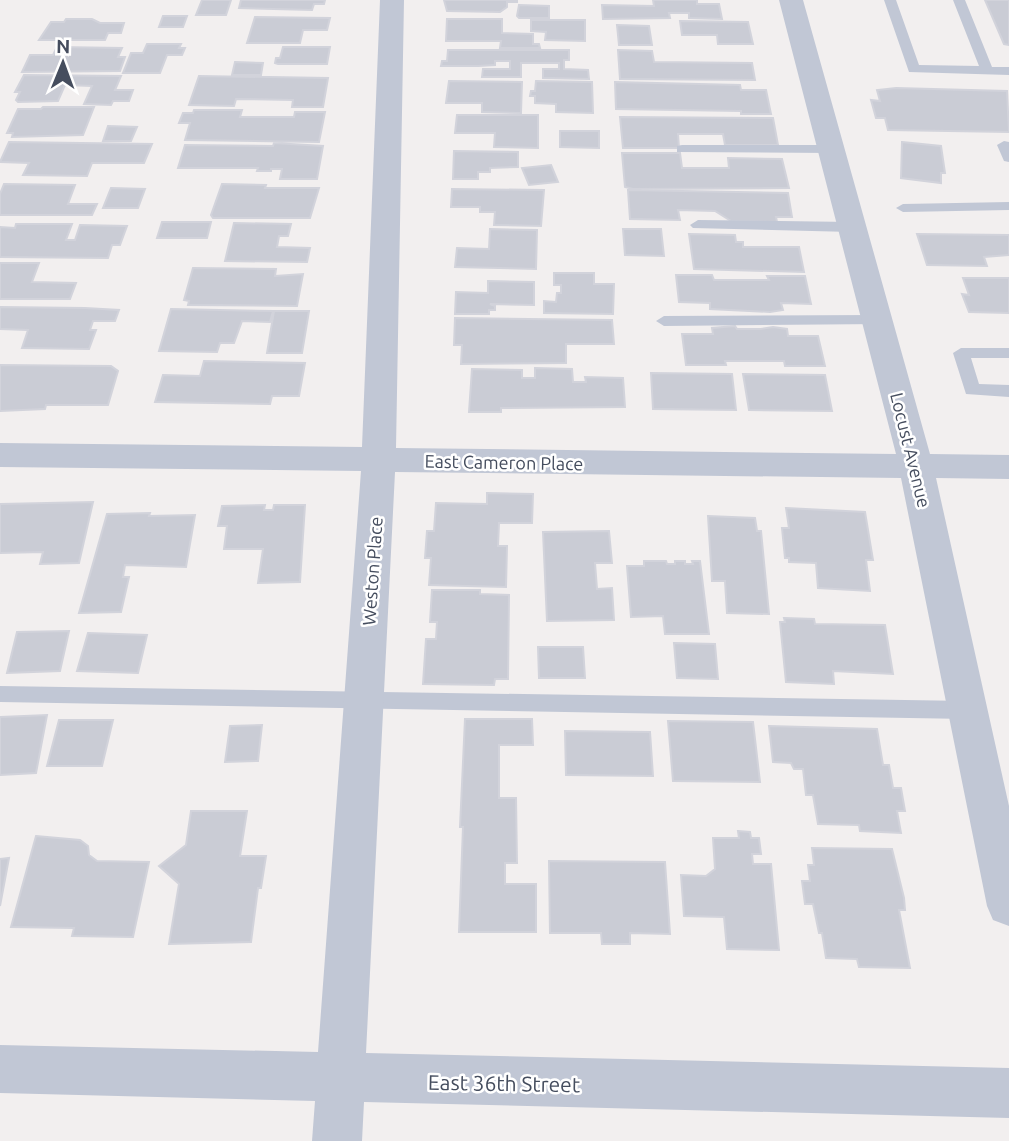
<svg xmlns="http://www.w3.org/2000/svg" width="1009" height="1141" font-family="Ubuntu,sans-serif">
  <rect width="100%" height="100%" fill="#f2efef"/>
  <!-- building -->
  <path fill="#caccd5" stroke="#d2d3db" stroke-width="2" d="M202 0H231L226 15H196Z
    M241 0H325L324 4H314L312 10 239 8Z
    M444 0H517V2H507V7L500 12 447 11Z
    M653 0H697V4H719L722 19 689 18V13H669L670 18 603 19 602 5 654 6Z
    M985 0H1009V45L1004 44Z
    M519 5 549 6V18H519L517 16Z
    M163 16H187L183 27H159Z
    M255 17 330 18 327 30H303L300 43H247Z
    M66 19H92L100 23H124L121 33H108L105 40H39L51 22H64Z
    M447 19H502V33L533 34V44H539L540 48H500L501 41H446Z
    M531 20H585V41L545 40 546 32 531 31Z
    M680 21 748 22 753 44H718L717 35H682Z
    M617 25 649 26 652 45H619Z
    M147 44H181L179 48H185L182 55H167L160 73H123L131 53H143Z
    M57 47 122 48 118 57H125L120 71 22 72 30 55H53Z
    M283 47H330L327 64H278L275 63 276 58H280Z
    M448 50H569V60H564V69L588 70 589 79 543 78V69H559V63H521V77H482L483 69H510V61H495V65L478 66H441L442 61H447Z
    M618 50 652 51 654 62 752 63 755 80 620 79Z
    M235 62 263 63 261 75H232Z
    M24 75 121 76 115 90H133L129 101H113L111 105 84 104 92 86 65 85 58 101 18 102 16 100 20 92H15Z
    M199 76 328 78 323 107H292L293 100 236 99 234 106 189 105Z
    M449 81 522 82 521 113 482 112V103H446Z
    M536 81 592 82 593 113 556 112V104L535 103V96H530L531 91H535Z
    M615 82 740 85 741 90H766L771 114H741V111L616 109Z
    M896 88 1007 91 1009 132 888 130 885 118H876L871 100 880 101 877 90Z
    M43 107H94L83 135 12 137 13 133H7L18 109H41Z
    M194 110H242L240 117H294L295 112H325L319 142 185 140 190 123H179L183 113H193Z
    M457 115H538V148L494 147 495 133H455Z
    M620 117 773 118 778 145H725L723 134H678L679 148H623Z
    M108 126 137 127 131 141H103Z
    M560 131H599V148L560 147Z
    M9 142 152 144 144 163H92L87 176 23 175 29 163 0 162Z
    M902 142 941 146 945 173H941V183L901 178Z
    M274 143 323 146 317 179H280L282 169H271V171H257L258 168H178L185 145 273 146Z
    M454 151 518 152V167L490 168V172H478V179H453Z
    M622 153H680L682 168H729L728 158 782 159 789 188 633 189 625 187Z
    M551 165 558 182 529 185 522 168Z
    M4 184 75 185 68 204H97L92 215H0V194Z
    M222 184 266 185 265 188H319L310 218H213L211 215Z
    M111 188 145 189 138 208H103Z
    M452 189 544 190 541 226 494 225 495 212H480V207H451Z
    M628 190 788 193 792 217H776L777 222 731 221 715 211 678 210 680 220 630 219Z
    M162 222H211L207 238H157Z
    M234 223 291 224 288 236H279L277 247 310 248 307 262 225 261Z
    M16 224H72L66 240H75L80 225 127 226 120 245H112L108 258 0 257V227L15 228Z
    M490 229 537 230 536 269 455 267 457 248 489 249Z
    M623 229H661L664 256 625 255Z
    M689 234 735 235 736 242H743V247H799L804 272 694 269Z
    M917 234 1009 235V255L984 257 987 266 927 265Z
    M0 263H39L32 282 76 283 70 299H0Z
    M193 268 276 269 275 276 303 274 297 306 188 305 189 301 184 300Z
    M554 273H594V284H614L613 314 544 313V301L556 302 557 293H561V285H554Z
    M676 275H712L714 280H769L767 276H805L811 304 781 303 783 310 770 312 710 309V303L679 302Z
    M963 278H1009V313L969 312 962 294 969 295Z
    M488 281 534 282V305L490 304 495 306V310H489V314H455L456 292 488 293Z
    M0 307 85 308 119 310 115 321H93L90 330H96L89 349 22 348 28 330 0 329Z
    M171 309 273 311 270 322 242 321 234 343H220L217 352 159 351Z
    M274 311H309L302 353H267Z
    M455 318 612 320 614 344H566V363L461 364 462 345H454Z
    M735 326 737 329H761L773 327 787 329 788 336H818L825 366H785L784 361H725L726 365H686L682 334H713L712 328Z
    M204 361 305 363 299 396H272L270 404 155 402 163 375 200 376Z
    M0 365 111 366 118 371 108 405H46L45 409 0 411Z
    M535 368 572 369 573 382H586L585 377 623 378 625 407 501 408V412H469L472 369 522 370V378H535Z
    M651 373 732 374 736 410 653 409Z
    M743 374 825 375 832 411 749 410Z
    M487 493 533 494 532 523H499L498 546H507L506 587 429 585 431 558H425L427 531H434L436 503 487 504Z
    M93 502 79 563 40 564 43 552 0 553V504Z
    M265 505 264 510H273L274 505H305L300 582 258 583 263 549H224L227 526H218L222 506Z
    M786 508 865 512 873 560H866L870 591 818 588 816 563 789 562V558H785L782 528H789Z
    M150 513 149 516 195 515 186 567 125 565 123 577H129L121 612 79 613 107 514Z
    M708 516 755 518 757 531H761L769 614 727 613 725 581H712Z
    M609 531 612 563H595L597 589 612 588 614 620 547 621 543 532Z
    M644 561H666L667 564H675V561H685V564H693L692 561H700L709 634H665L663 616 631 617 627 566H644Z
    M432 590H480V594L509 595 508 679H495L494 685 423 684 426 639H436L437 622H430Z
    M784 618 814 619 815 624 885 625 893 674 833 671 834 684 786 682 780 622H785Z
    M69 631 60 671 7 673 17 632Z
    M88 633 147 635 138 673 77 671Z
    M674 643 715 644 718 679 677 678Z
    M538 647H583L585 678H539Z
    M47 715 36 773 0 775V717Z
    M465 719H532L533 745H499V798H516L517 863H505V884H536V932H459L463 827H460Z
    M59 720H113L102 766H47Z
    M668 721 753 722 760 782 673 781Z
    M262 725 258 761 225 762 230 726Z
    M769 726 877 729 883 765H889L893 788H901L905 811H897L901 833 860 831 859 825 818 824 813 795H806L803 769H794L791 763 773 762Z
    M565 731 650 732 653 776 566 775Z
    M191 811H247L240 856H266L261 888H258L251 942 169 944 179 884 159 866 186 845Z
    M738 831 750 832 751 838H759L761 854H752L753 864H771L779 950 727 949 724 917 684 916 681 875 706 876 715 869 713 838H739Z
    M36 836 80 840 88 846 89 855 97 861 149 862 133 937 72 936 74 928 11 927Z
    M812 848 892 849 904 898 905 910H899L910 968 859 967 857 959 826 958 822 933H819L813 904H805L802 881H810L808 865H814Z
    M9 858 0 906V859Z
    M549 861 665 862 670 934 630 933V944H602L601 933H550Z"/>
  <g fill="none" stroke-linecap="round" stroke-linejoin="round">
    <!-- service -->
    <path fill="#c1c7d5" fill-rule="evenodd" d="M884 0H896L919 65 979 66 953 0H965L992 67H1009V75L909 72Z
      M1004 141 1009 142V162L1004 161 997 145Z
      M682 145H831L838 149 831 153 677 152V146Z
      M1009 202V210L903 212 896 208 903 204Z
      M698 220 852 222 860 227 852 232 693 228 690 225Z
      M877 315 883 316 885 320 883 324 664 326 656 321 664 316Z
      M961 348H1009V358H971L979 384 1009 385V397L966 394 953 353Z
      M0 686 968 701 975 704 978 710 975 716 968 719 0 702Z"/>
    <!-- minor -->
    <path fill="#c1c7d5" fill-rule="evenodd" d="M380 0H404L396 448 896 454 779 0H803L930 454 1009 455V479L936 478 1009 806V926L993 920 987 906 901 478 395 472 366 1053 1009 1068V1118L364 1102 362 1141H312L315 1101 0 1093V1045L318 1052 361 471 0 467V443L362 447Z"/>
  </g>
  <g text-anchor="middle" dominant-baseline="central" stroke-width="5" stroke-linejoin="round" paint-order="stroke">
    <!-- street labels -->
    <g font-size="18" fill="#454d5e" stroke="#fff">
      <text transform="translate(911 450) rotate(76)">Locust Avenue</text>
      <text transform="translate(504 462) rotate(1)">East Cameron Place</text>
      <text transform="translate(372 571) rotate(-86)">Weston Place</text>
    </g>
    <!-- near-street labels -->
    <g font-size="21" fill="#454d5e" stroke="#fff">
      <text transform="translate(504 1083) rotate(1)">East 36th Street</text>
    </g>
  </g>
  <!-- north arrow -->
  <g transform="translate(63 63) rotate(1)" stroke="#ffffff" stroke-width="5" paint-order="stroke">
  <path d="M0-5L12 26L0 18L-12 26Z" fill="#454d5e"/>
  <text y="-10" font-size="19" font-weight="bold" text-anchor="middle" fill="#454d5e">N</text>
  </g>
</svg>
